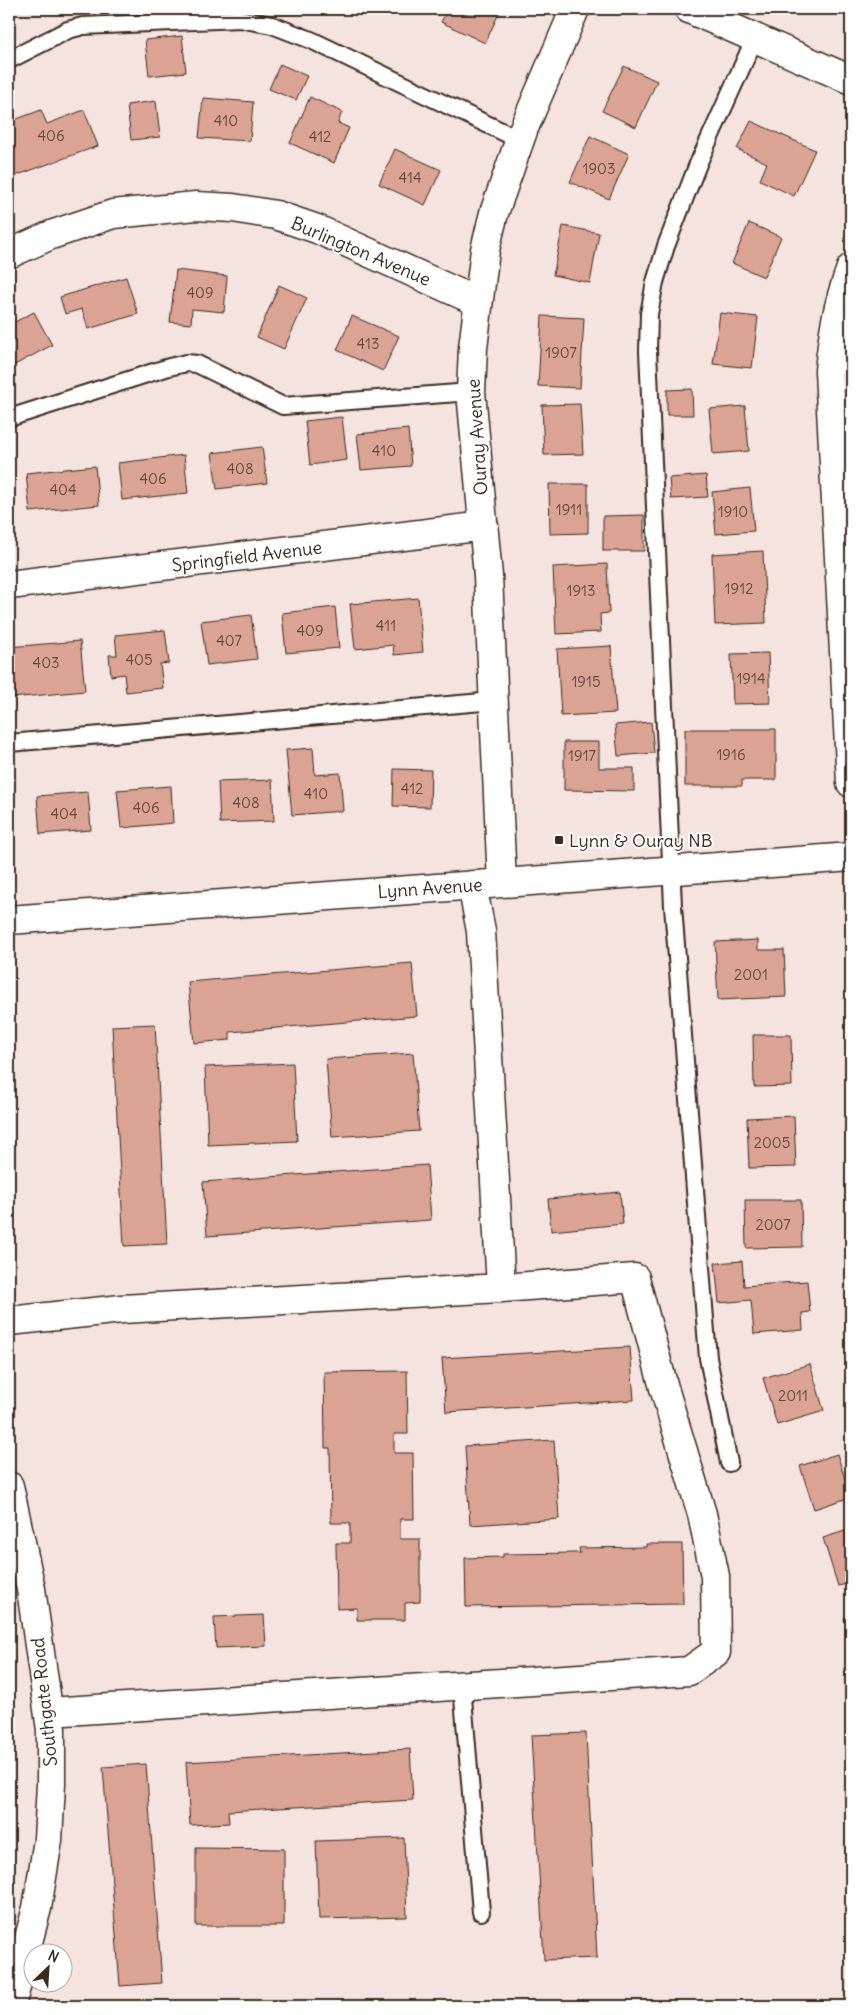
<svg xmlns="http://www.w3.org/2000/svg" width="860" height="2015" font-family="Delius,sans-serif">
  <rect width="100%" height="100%" fill="#f4e3df"/>
  <filter id="ink" filterUnits="userSpaceOnUse"><feTurbulence type="fractalNoise" baseFrequency=".02" numOctaves="2"/><feDisplacementMap in="SourceGraphic" scale="10" xChannelSelector="R" yChannelSelector="G"/><feConvolveMatrix kernelMatrix="1 2 1 2 8 2 1 2 1" color-interpolation-filters="sRGB"/></filter>
  <g filter="url(#ink)">
    <!-- building -->
    <path fill="#dba394" stroke="#3b2a1e" d="M448 9H501L485 43 441 22Z
      M182 36 186 72 149 76 145 40Z
      M280 64 307 76 296 100 269 89Z
      M624 66 657 81 636 127 602 111Z
      M310 97 342 112 338 123 349 128 334 163 290 143Z
      M203 98 253 102 250 141 199 138Z
      M156 101 160 137 131 140 127 105Z
      M41 110 47 124 84 110 98 146 15 176 9 159V122Z
      M751 121 815 150 794 196 760 180 767 163 737 149Z
      M590 136 629 154 609 199 570 182Z
      M395 149 441 170 425 205 379 184Z
      M749 223 781 237 764 277 732 263Z
      M563 226 599 233 590 283 553 275Z
      M176 270 227 276 224 312 192 309 191 324 170 322Z
      M126 277 138 314 88 329 82 309 65 314 60 297Z
      M279 285 307 298 284 349 257 337Z
      M34 312 52 345 9 368V325Z
      M720 313 758 317 752 368 713 364Z
      M352 316 399 336 383 371 337 350Z
      M542 316 584 318 580 388 538 386Z
      M692 389 693 415H667V390Z
      M580 404 583 454 544 455 542 405Z
      M745 406 749 451 713 454 709 409Z
      M342 417 347 460 310 465 305 421Z
      M408 429 411 466 361 470 357 434Z
      M262 447 267 483 217 489 212 453Z
      M184 455 188 493 122 500 118 463Z
      M95 466 99 505 30 512 26 473Z
      M706 475 708 497 671 499 669 478Z
      M549 484H588V533L550 534Z
      M750 488 754 531 716 534 712 492Z
      M644 515V551H603V516Z
      M763 551 766 623 715 625 712 554Z
      M607 564 609 613 600 614 601 632 556 634 553 567Z
      M418 598 423 652 394 655 393 645 355 649 350 604Z
      M335 607 339 648 286 653 282 613Z
      M251 615 257 659 207 665 201 621Z
      M165 630 169 663 160 664 163 688 126 692 124 674 111 676 109 655H117L115 635Z
      M80 641 85 691 11 698 9 647Z
      M611 646 616 713 561 716 557 649Z
      M768 653 770 703 733 704 731 654Z
      M651 722 654 753 618 756 615 725Z
      M685 729H776V780H742V786H685Z
      M564 742H599V768H634V791L564 790Z
      M313 748 315 775 340 773 343 811 292 815 286 750Z
      M394 769 431 770 430 807 393 806Z
      M272 780 274 821 220 823 218 782Z
      M171 786 173 823 121 828 117 790Z
      M88 792 91 830 40 834 37 796Z
      M758 940V950H784L786 997 718 1000 715 942Z
      M412 963 417 1016 230 1032V1040L194 1043 188 982Z
      M155 1024 167 1244 124 1246 112 1026Z
      M753 1035H791L792 1086 754 1087Z
      M413 1053 419 1131 332 1137 326 1059Z
      M293 1063 297 1141 208 1145 205 1067Z
      M794 1116 796 1167 749 1168 747 1118Z
      M427 1165 431 1220 207 1236 203 1182Z
      M620 1192 623 1224 551 1231 548 1199Z
      M745 1200H801L802 1247 746 1248Z
      M742 1261 744 1286 807 1281 810 1312 802 1313 803 1330 754 1334 751 1300 719 1303 715 1263Z
      M630 1347 634 1400 446 1412 442 1358Z
      M810 1364 824 1411 777 1425 763 1378Z
      M407 1371 408 1434H394V1453H413L414 1519H400V1539H420V1602L405 1603V1620H357V1608L337 1609 336 1543H350V1523H331L330 1448H325L324 1372Z
      M554 1440 559 1519 470 1525 465 1446Z
      M837 1454 851 1497 814 1509 800 1466Z
      M851 1529V1583L838 1586 823 1538Z
      M646 1544H682L683 1604 466 1607 465 1558 503 1557V1554L580 1553 579 1548 646 1547Z
      M264 1615 266 1646 216 1648 214 1617Z
      M851 1616V1638L844 1618Z
      M586 1733 597 1958 544 1960 531 1735Z
      M410 1749 413 1800 228 1811 229 1823 190 1825 186 1762Z
      M146 1764 162 1983 120 1986 103 1767Z
      M404 1838 407 1917 319 1919 316 1841Z
      M196 1848 284 1849V1926H196Z"/>
    <g fill="none" stroke-linecap="round" stroke-linejoin="round">
      <defs>
        <path id="lane" d="M9 60 68 30 83 26 239 19 272 25 311 40 520 140
          M9 418 169 367 187 363 197 364 283 406 471 392
          M9 743 494 701
          M729 1463 708 1358 673 906 648 351 649 314 655 282 666 246 698 164 755 38
          M462 1686 481 1912"/>
        <path id="street" d="M9 254 51 235 113 214 196 206 233 208 276 215 317 229 478 302
          M851 268C837 306 833 331 829 371L851 783
          M9 585 484 526
          M502 883 488 576 471 392 473 348 485 250 494 213 524 128 575 9
          M9 920 851 857
          M9 1321 122 1309 501 1288
          M49 1712 689 1671 716 1652 715 1576 702 1514 664 1388 635 1278 501 1288 481 931 472 885"/>
        <path id="secondary" d="M689 9 851 80
          M9 1486 31 1589 51 1730V1784L48 1840 37 1908 11 2006"/>
      </defs>
      <!-- lane casing -->
      <use href="#lane" stroke="#3b2a1e" stroke-width="20"/>
      <!-- street casing -->
      <use href="#street" stroke="#3b2a1e" stroke-width="31"/>
      <!-- secondary casing -->
      <use href="#secondary" stroke="#3b2a1e" stroke-width="31"/>
      <!-- lane -->
      <use href="#lane" stroke="#fff" stroke-width="16"/>
      <!-- street -->
      <use href="#street" stroke="#fff" stroke-width="28"/>
      <!-- secondary -->
      <use href="#secondary" stroke="#fff" stroke-width="28"/>
    </g>
  </g>
  <!-- markers -->
  <rect fill="#3b2a1e" stroke="#fff" stroke-width="2" x="554" y="835" width="10" height="10" rx="2.5"/>
  <g text-anchor="middle" dominant-baseline="central" stroke-width="4" stroke-linejoin="round" paint-order="stroke">
    <!-- number labels -->
    <g font-size="15" fill="#63483c">
      <text x="226" y="120">410</text>
      <text x="51" y="135">406</text>
      <text x="320" y="136">412</text>
      <text x="599" y="168">1903</text>
      <text x="410" y="177">414</text>
      <text x="200" y="292">409</text>
      <text x="368" y="343">413</text>
      <text x="561" y="352">1907</text>
      <text x="384" y="450">410</text>
      <text x="240" y="468">408</text>
      <text x="153" y="478">406</text>
      <text x="63" y="489">404</text>
      <text x="569" y="509">1911</text>
      <text x="733" y="511">1910</text>
      <text x="739" y="588">1912</text>
      <text x="581" y="590">1913</text>
      <text x="386" y="625">411</text>
      <text x="310" y="630">409</text>
      <text x="229" y="640">407</text>
      <text x="139" y="659">405</text>
      <text x="46" y="662">403</text>
      <text x="751" y="678">1914</text>
      <text x="586" y="681">1915</text>
      <text x="731" y="754">1916</text>
      <text x="582" y="755">1917</text>
      <text x="412" y="788">412</text>
      <text x="316" y="793">410</text>
      <text x="246" y="802">408</text>
      <text x="146" y="807">406</text>
      <text x="64" y="813">404</text>
      <text x="751" y="974">2001</text>
      <text x="772" y="1142">2005</text>
      <text x="773" y="1224">2007</text>
      <text x="793" y="1395">2011</text>
    </g>
    <!-- street labels -->
    <g font-size="18" fill="#3b2a1e" stroke="#fff">
      <text transform="translate(361 251) rotate(23)">Burlington Avenue</text>
      <text transform="translate(477 437) rotate(-94)">Ouray Avenue</text>
      <text transform="translate(247 556) rotate(-7)">Springfield Avenue</text>
      <text transform="translate(430 888) rotate(-4)">Lynn Avenue</text>
      <text transform="translate(44 1702) rotate(-96)">Southgate Road</text>
    </g>
    <!-- poi labels -->
    <g font-size="18" fill="#3b2a1e" stroke="#fff" text-anchor="start">
      <text x="569" y="840">Lynn &amp; Ouray NB</text>
    </g>
  </g>
  <!-- margin -->
  <rect width="860" height="2015" fill="none" stroke="#fff" stroke-width="30"/>
  <rect x="15" y="15" width="830" height="1985" fill="none" stroke="#3b2a1e" stroke-width="2" filter="url(#ink)"/>
  <!-- north arrow -->
  <g transform="translate(48 1968) rotate(25)"><circle r="24" fill="#ffffff" stroke="#b1aaa5"/>
  <path d="M0-4L9 19L0 12L-9 19Z" fill="#3b2a1e"/>
  <text y="-8" font-size="14" font-weight="bold" text-anchor="middle" fill="#3b2a1e">N</text>
  </g>
</svg>
